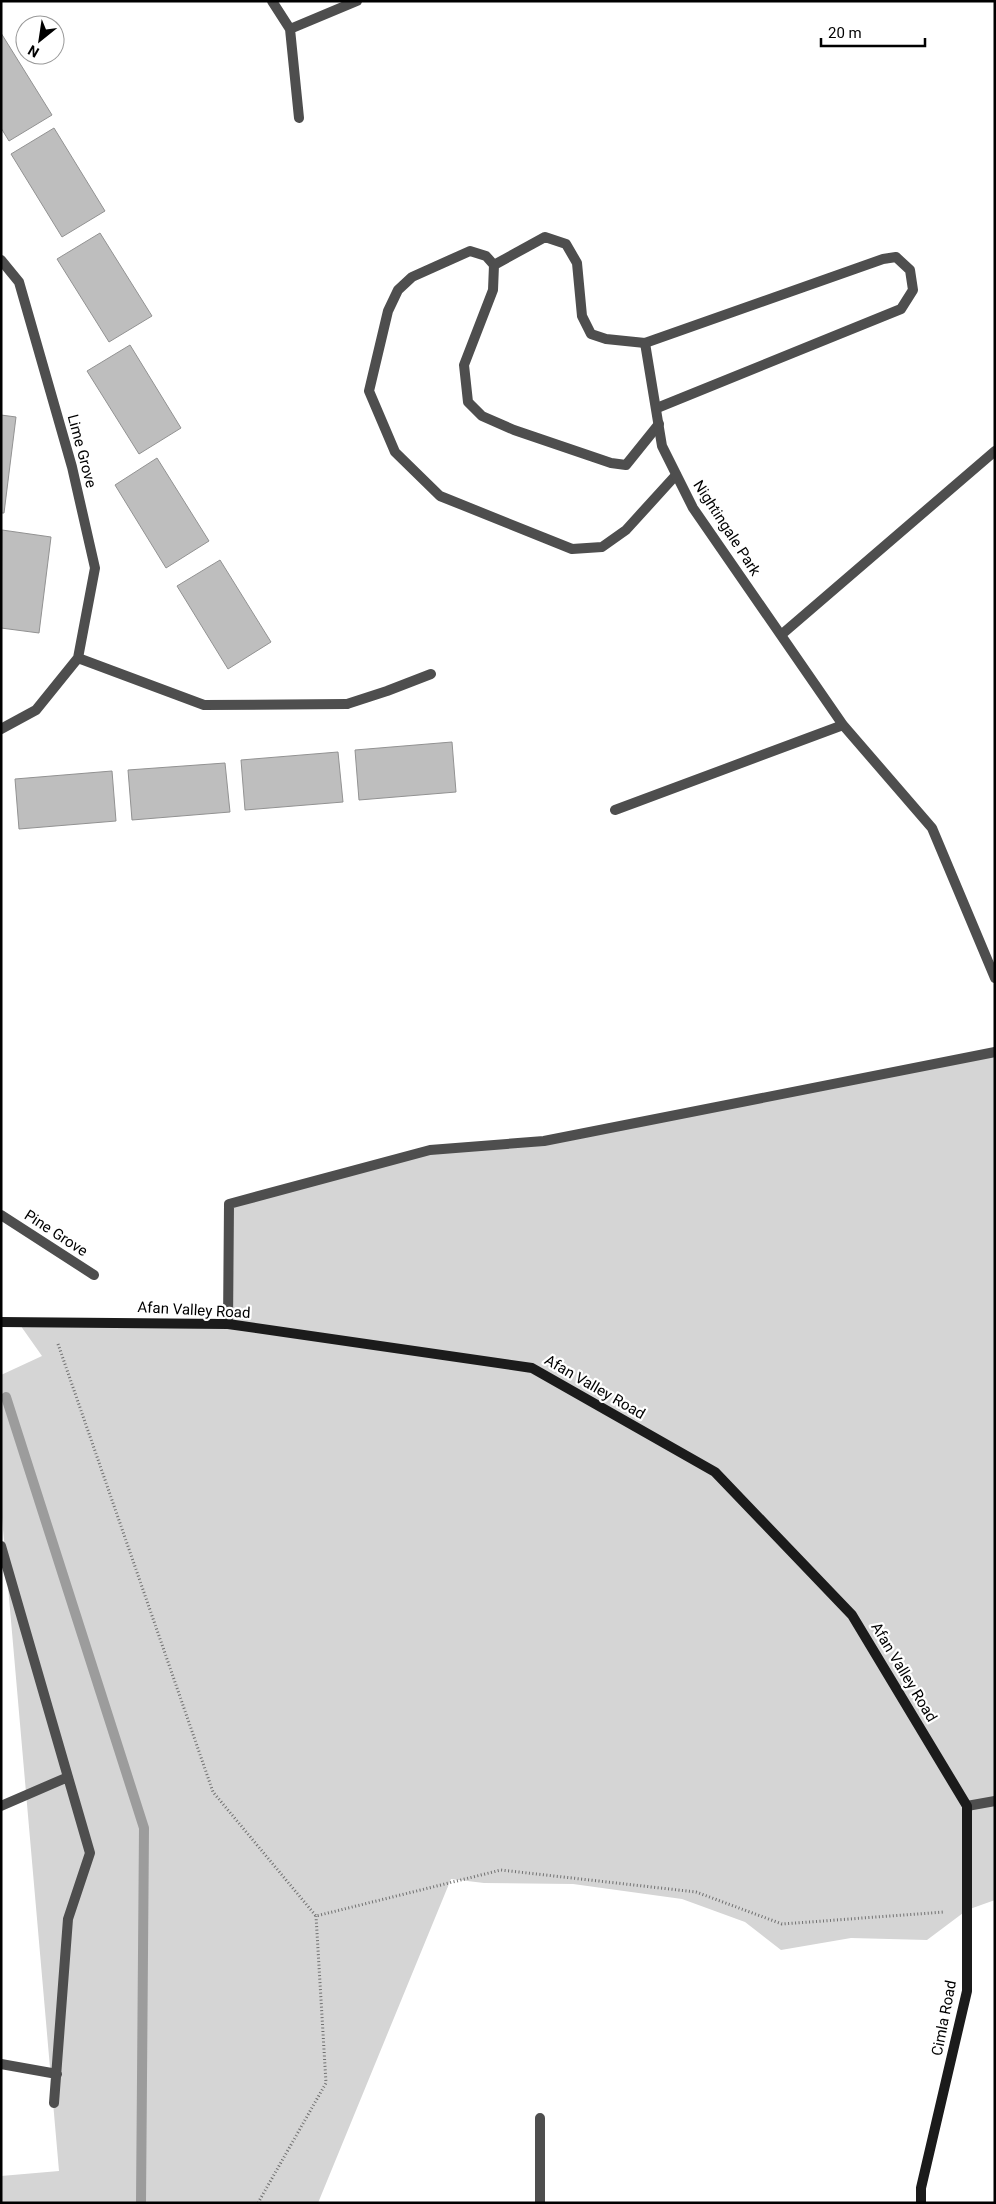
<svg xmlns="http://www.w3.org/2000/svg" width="996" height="2204" font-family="Roboto,sans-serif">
  <rect width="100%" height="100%" fill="#fff"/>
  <!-- green -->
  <path fill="#d5d5d5" d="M995 1052V1900L967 1910 927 1940 851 1938 781 1950 745 1922 682 1899 573 1884 484 1883 451 1879 318 2203H1V2176L59 2171 1 1506V1375L42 1356 18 1322 228 1323 229 1204 430 1150 544 1141Z"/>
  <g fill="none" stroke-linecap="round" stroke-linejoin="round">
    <!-- stream -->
    <path stroke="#9c9c9c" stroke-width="10" d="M6 1397 144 1828 141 2203"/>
  </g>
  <!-- building -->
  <path fill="#bebebe" stroke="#929292" d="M1 33 52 115 9 141 1 128Z
    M54 128 105 211 62 237 11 154Z
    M100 233 152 316 109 342 57 259Z
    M130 345 181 428 139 454 87 371Z
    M1 415 16 417 4 513H1Z
    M157 458 209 541 166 568 115 485Z
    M2 530 51 537 39 633 1 628Z
    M220 560 271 642 228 669 177 586Z
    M452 742 456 792 359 800 355 750Z
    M338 752 343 802 245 810 241 760Z
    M225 763 230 812 132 820 128 770Z
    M112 771 116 821 19 829 15 779Z"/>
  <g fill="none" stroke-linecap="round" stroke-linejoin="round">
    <!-- path -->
    <path stroke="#707070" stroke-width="3" stroke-dasharray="1 2.5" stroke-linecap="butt" d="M58 1344 213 1792 316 1916 501 1870 696 1892 782 1924 944 1912
      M258 2203 326 2083 316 1916"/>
    <!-- lane -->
    <path stroke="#4e4e4e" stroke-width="10" d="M494 265 545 237 566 244 577 263 582 316 591 334 606 339 645 343 883 259 896 257 910 270 913 290 901 309 657 408
      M659 424 626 465 611 463 514 430 482 416 468 402 464 365 493 290 494 265 486 256 470 251 412 277 398 290 388 311 369 391 395 452 440 496 572 549 602 547 626 530 676 475
      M347 704 387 691 431 674
      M1 1546 90 1853 68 1919 54 2103
      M1 1806 68 1777
      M1 2064 57 2074"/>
    <!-- street -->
    <path stroke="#4e4e4e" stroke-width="10" d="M272 1 290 29 299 118
      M290 29 357 1
      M1 260 19 282 72 467 95 568 78 658 36 710 1 729
      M645 343 662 446 693 508 843 725 932 828 995 978
      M781 635 995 451
      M78 658 204 705 347 704
      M615 810 843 725
      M1 1215 94 1275
      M228 1324 229 1204 430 1150 544 1141 995 1052
      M967 1806 995 1801
      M540 2118V2203"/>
    <!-- secondary -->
    <path stroke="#1b1b1b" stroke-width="10" d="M1 1322 228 1324 532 1368 715 1472 852 1615 967 1806V1991L921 2188V2203"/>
  </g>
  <g text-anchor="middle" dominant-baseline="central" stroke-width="4.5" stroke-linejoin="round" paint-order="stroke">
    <!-- street labels -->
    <g font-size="15" fill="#000" stroke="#fff">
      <text transform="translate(82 451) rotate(75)">Lime Grove</text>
      <text transform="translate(727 528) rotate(57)">Nightingale Park</text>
      <text transform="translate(56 1233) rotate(33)">Pine Grove</text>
      <text transform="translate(194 1310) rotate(3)">Afan Valley Road</text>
      <text transform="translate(595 1387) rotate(30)">Afan Valley Road</text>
      <text transform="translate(904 1672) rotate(59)">Afan Valley Road</text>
      <text transform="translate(944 2018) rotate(-79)">Cimla Road</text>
    </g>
  </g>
  <!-- border -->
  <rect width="996" height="2204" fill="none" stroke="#000000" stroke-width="5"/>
  <!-- north arrow -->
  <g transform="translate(40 40) rotate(210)"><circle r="24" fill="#ffffff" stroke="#999999"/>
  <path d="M0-4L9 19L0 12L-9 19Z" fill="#000000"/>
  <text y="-8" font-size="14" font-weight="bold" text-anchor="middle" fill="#000000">N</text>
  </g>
  <!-- scale -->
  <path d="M821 38v8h104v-8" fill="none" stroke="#000000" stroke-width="2.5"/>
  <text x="828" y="38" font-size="15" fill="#000000" stroke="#ffffff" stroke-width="4" paint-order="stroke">20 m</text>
</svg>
